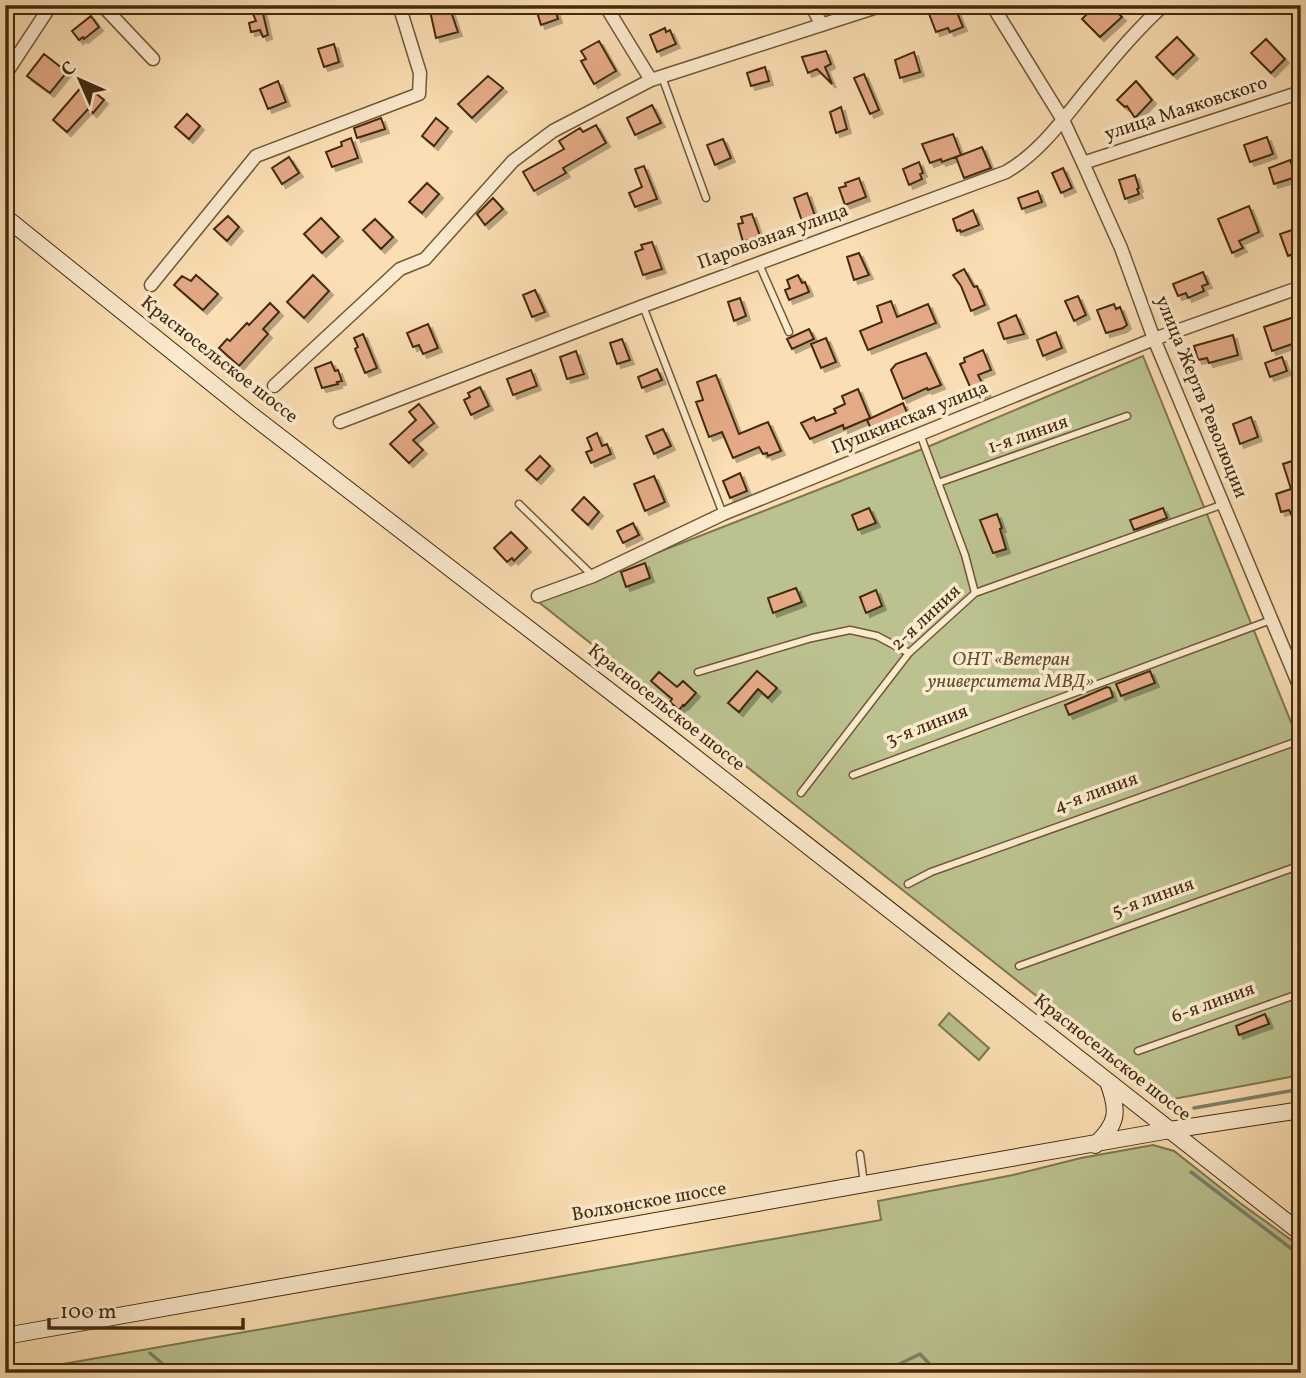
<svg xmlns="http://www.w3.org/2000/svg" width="1306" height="1378" font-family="Vollkorn,serif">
  <defs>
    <filter id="shadow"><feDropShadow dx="4" dy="4" stdDeviation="0" flood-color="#0004"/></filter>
  </defs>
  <rect width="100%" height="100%" fill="#fbdeb3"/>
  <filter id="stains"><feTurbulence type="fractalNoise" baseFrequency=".00286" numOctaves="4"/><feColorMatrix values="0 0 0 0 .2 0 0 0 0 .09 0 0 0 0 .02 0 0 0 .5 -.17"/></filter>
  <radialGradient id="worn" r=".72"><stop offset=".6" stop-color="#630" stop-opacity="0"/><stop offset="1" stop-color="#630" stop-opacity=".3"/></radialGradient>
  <!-- green -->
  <path fill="#bbc28f" stroke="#7e764e" stroke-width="2" d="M1143 356 1301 747V1075L1168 1100 536 600 925 448Z
    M949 1013 989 1048 979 1060 939 1025Z
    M1153 1145 1174 1151 1240 1203 1301 1247V1373H12L881 1220 878 1201 1013 1175 1081 1158Z"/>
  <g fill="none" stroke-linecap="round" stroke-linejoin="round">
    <!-- stream -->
    <path stroke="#7a826c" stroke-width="3.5" d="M1194 1108 1301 1089
      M1191 1172 1301 1256
      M150 1353 173 1373
      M881 1373 920 1354 938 1373"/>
  </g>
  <!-- building -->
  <path fill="#e4aa87" stroke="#422b0d" stroke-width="2" filter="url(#shadow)" d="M261 5 268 35 263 37 260 30 251 32 249 23 256 21 251 9Z
    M943 5H954L963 27 950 32 948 28 936 32 928 11Z
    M1096 5H1110L1122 17 1100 37 1082 19Z
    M449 6 458 32 436 38 430 11Z
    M554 6 558 19 541 25 537 12Z
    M91 16 99 27 84 39 83 37 79 40 72 31Z
    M665 28 666 32 670 30 676 44 657 52 650 35Z
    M1177 37 1194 55 1173 75 1156 57Z
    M1266 39 1285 59 1271 73 1251 53Z
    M599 41 616 71 594 84 581 61 586 59 581 51Z
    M334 44 339 62 324 67 318 49Z
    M826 51 831 64 825 67 832 84 817 69 808 73 802 57Z
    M914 52 920 72 900 78 895 60Z
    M44 54 67 72 50 93 27 76Z
    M765 67 769 81 751 86 747 73Z
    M864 74 879 110 870 114 854 78Z
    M488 76 503 88 472 118 458 104Z
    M278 81 286 102 268 109 260 89Z
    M1136 81 1152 100 1135 118 1127 106 1125 107 1117 100Z
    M84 84 104 100 93 113 88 109 67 132 53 120Z
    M652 105 661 123 635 135 627 118Z
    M841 107 847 129 836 133 830 112Z
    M187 114 200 126 189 139 175 127Z
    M381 118 385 129 357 138 354 128Z
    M436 118 448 128 434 146 422 136Z
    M596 125 606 143 563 168 566 173 534 191 523 172 564 149 559 141 580 128 583 132Z
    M953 134 961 155 942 162 941 159 930 163 922 144Z
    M1267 137 1273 154 1250 162 1244 145Z
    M351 138 358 158 332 167 326 152 342 146 341 142Z
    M723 139 731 158 715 165 707 145Z
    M982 147 991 168 964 178 956 157Z
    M289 157 299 173 282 184 272 168Z
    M1290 160 1296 177 1274 184 1269 168Z
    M919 162 923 173 920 174 922 179 909 185 903 169Z
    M644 166 657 199 635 207 629 193 642 187 635 169Z
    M1063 168 1072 188 1061 193 1052 173Z
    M1135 175 1139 188 1137 189 1139 194 1125 199 1119 180Z
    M859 178 866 197 845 205 839 188 846 186 845 183Z
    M427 183 439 194 422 213 409 202Z
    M1038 191 1042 202 1022 209 1018 198Z
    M807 193 815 216 802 221 794 198Z
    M493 198 503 209 485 225 477 214Z
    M1249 206 1259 232 1239 241 1243 248 1232 253 1218 219Z
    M973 210 979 225 961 232 960 230 957 231 953 219Z
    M752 214 760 236 743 242 738 224 743 223 741 217Z
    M228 216 239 227 227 241 214 229Z
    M321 218 339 237 322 253 304 234Z
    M375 219 393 237 381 249 363 230Z
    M1301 227V251L1288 256 1280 234Z
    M652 242 662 269 643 275 635 252 643 249 641 245Z
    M859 253 869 275 854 280 847 257Z
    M964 269 974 287 977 286 985 305 971 311 961 286 953 275Z
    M1203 272 1208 284 1202 286 1204 291 1188 298 1186 293 1178 296 1173 284Z
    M196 275 218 294 203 310 174 285 182 276 191 281Z
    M313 275 329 291 304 318 287 302Z
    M798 275 802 283 805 282 809 292 789 300 785 290 790 288 787 280Z
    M535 290 545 312 532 317 523 295Z
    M1078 296 1086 315 1074 321 1065 301Z
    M740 298 746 316 734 321 728 302Z
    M891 301 897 317 928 304 936 323 868 350 860 331 882 322 877 306Z
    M270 303 279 312 263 329 268 334 239 366 219 348 227 339 230 341 247 323 249 325Z
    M1114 304 1116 309 1120 307 1127 325 1123 328 1106 333 1097 310Z
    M1016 315 1024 334 1004 339 998 323Z
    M1294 317 1301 341 1272 351 1264 327Z
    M428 324 438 348 423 354 419 345 413 347 407 333Z
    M809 329 814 339 792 349 787 339Z
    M1056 332 1062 348 1043 356 1037 340Z
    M363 334 377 368 365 373 355 349 358 347 354 338Z
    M1233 335 1238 355 1209 363 1207 358 1198 360 1194 346Z
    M826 338 836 362 821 368 811 344Z
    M622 339 630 360 617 364 610 343Z
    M983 350 991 370 978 375 987 393 975 398 960 364 965 362 964 358Z
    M576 351 584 374 567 379 560 357Z
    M926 353 941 385 928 390 927 388 903 399 891 370 896 364Z
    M1282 357 1287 371 1270 377 1265 363Z
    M331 362 335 371 338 370 342 381 337 382 338 384 322 388 315 368Z
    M657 369 662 380 642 388 638 377Z
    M531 370 537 386 513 395 507 379Z
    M716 375 739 434 768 422 781 451 768 456 767 453 763 454 759 447 733 458 722 432 709 437 696 402 703 400 697 382Z
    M480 387 489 406 471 415 464 400 470 397 468 393Z
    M858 389 870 418 844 429 843 425 810 439 801 423 814 417 816 421 836 413 834 409 845 404 842 396Z
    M903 403 910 420 874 436 867 420Z
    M419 404 434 423 413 440 423 450 409 463 390 444 416 420 409 412Z
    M1251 417 1258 437 1240 444 1233 424Z
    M663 429 671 446 654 454 646 436Z
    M597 433 602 446 607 444 611 454 591 463 586 452 592 450 587 438Z
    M540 456 550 466 537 480 526 470Z
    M1295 460 1301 480V513L1291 514 1289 510 1281 512 1276 494 1291 489 1283 464Z
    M740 473 747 491 730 498 723 481Z
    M654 476 665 502 645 511 634 484Z
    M584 497 599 512 588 525 572 510Z
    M869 508 876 523 858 530 852 515Z
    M1163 508 1167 518 1134 530 1130 520Z
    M997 514 1002 528 1000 529 1006 549 993 553 980 520Z
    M633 523 639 535 623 543 617 531Z
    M511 532 527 548 514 561 512 558 507 562 494 548Z
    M645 563 650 578 626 587 621 572Z
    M796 588 802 602 773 613 768 598Z
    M876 590 882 606 866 613 860 597Z
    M757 671 777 688 768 698 758 689 739 712 728 703Z
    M1150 671 1155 683 1121 696 1116 684Z
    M659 672 677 687 683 681 696 693 684 706 683 705 679 710 670 702 672 699 651 681Z
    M1107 687 1110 688 1113 697 1069 715 1065 705Z
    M1265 1014 1269 1024 1239 1035 1236 1026Z"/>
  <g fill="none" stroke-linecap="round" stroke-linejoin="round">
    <defs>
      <path id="service" d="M662 77 706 198
        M759 264 789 332
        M643 306 723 514
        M920 434 965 555 975 593
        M938 483 1127 416
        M519 504 592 575
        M698 672 812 638 850 630 877 636 909 653
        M853 775 1271 620
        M801 793 909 653 975 593 1224 504
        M908 884 931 872 1301 740
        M1019 966 1301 865
        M1138 1051 1301 993
        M860 1154 864 1183"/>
      <path id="minor" d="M102 5 153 59
        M605 5 651 80
        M811 5 822 25
        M992 5 1063 120 1083 163 1121 248 1154 339 1301 690
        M5 75 51 5
        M1083 163 1301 92
        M151 285 256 156 419 94 420 73 399 5
        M274 386 400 269 425 259 513 161 553 131 651 80 883 5
        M340 422 643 306 1006 172C1039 153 1062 121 1086 91 1111 61 1135 31 1164 5
        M538 596 593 576 723 514 1154 339 1301 287"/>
      <path id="secondary" d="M5 217 250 414 668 736 1301 1233
        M1095 1145C1118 1124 1119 1111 1108 1082
        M5 1336 1170 1130 1301 1110"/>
    </defs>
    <!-- service casing -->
    <use href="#service" stroke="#705836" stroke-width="9"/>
    <!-- minor casing -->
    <use href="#minor" stroke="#705836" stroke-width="15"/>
    <!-- secondary casing -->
    <use href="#secondary" stroke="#422b0d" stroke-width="18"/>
    <!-- service -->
    <use href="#service" stroke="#fceace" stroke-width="6"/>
    <!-- minor -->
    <use href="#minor" stroke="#fceace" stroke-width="12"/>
    <!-- secondary -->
    <use href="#secondary" stroke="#fceace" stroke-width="16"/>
  </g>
  <g text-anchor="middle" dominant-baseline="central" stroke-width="7" stroke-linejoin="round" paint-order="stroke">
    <!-- street labels -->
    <g font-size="19" fill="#422b0d" stroke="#fceace">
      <text transform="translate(1186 109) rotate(-18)">улица Маяковского</text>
      <text transform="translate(773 237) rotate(-20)">Паровозная улица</text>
      <text transform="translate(219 360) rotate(38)">Красносельское шоссе</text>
      <text transform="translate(1201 397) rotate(68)">улица Жертв Революции</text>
      <text transform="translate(910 418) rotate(-22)">Пушкинская улица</text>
      <text transform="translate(1028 435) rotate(-19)">1-я линия</text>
      <text transform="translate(926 618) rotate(-43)">2-я линия</text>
      <text transform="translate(666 708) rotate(38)">Красносельское шоссе</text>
      <text transform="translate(927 726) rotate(-21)">3-я линия</text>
      <text transform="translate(1096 793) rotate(-20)">4-я линия</text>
      <text transform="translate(1153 898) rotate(-20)">5-я линия</text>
      <text transform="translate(1213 1003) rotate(-20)">6-я линия</text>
      <text transform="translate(1112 1058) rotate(38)">Красносельское шоссе</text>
      <text transform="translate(649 1202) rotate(-10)">Волхонское шоссе</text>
    </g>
    <!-- park labels -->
    <g font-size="19" font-style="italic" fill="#60512e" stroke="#fceace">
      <text x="1011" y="660">ОНТ «Ветеран<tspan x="1011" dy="22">университета МВД»</tspan></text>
    </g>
  </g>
  <!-- margin -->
  <rect width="1306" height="1378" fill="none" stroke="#fbdeb3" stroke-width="28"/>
  <rect x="7" y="7" width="1292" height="1364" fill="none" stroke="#422b0d" stroke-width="3.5"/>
  <rect x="14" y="14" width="1278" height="1350" fill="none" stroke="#422b0d" stroke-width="2"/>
  <!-- north arrow -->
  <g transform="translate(80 80) rotate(315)" stroke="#fceace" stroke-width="5" paint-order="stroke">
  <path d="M0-5L12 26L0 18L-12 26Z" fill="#422b0d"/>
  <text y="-10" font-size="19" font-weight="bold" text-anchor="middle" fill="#422b0d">С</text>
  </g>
  <!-- scale -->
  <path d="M49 1318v10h194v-10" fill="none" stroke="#422b0d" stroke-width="3.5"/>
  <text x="60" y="1318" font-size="21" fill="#422b0d" stroke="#fceace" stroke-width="5" paint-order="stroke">100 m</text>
  <rect width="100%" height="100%" filter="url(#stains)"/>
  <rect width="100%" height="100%" fill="url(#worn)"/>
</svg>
